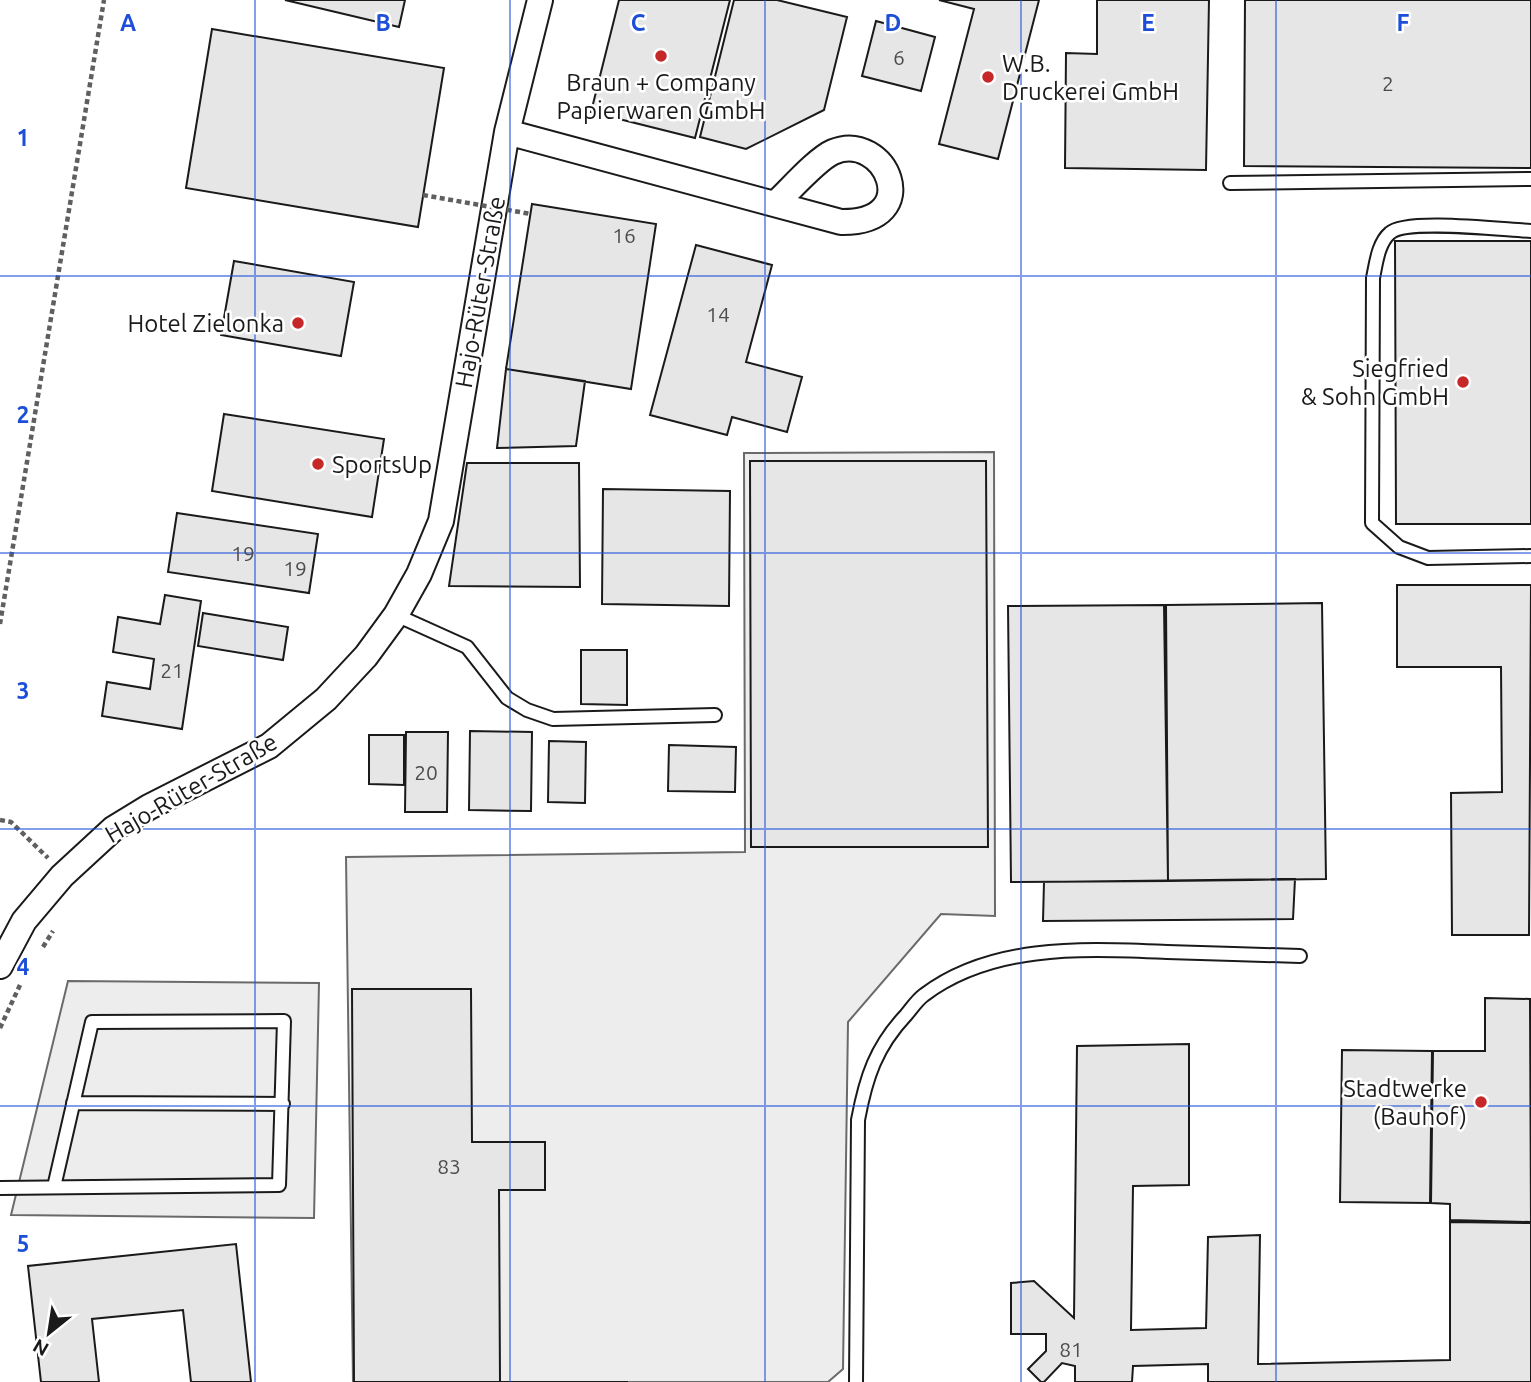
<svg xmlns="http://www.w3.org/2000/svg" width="1531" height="1382" font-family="Ubuntu,sans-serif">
  <rect width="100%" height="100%" fill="#fff"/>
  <!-- built -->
  <path fill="#ededed" stroke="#6a6a6a" stroke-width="2" d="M994 452 995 916 941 914 848 1022 843 1369 828 1382H353L346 857 745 852 744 453Z
    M68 981 319 983 314 1218 11 1215Z"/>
  <!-- building -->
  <path fill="#e6e6e6" stroke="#1a1a1a" stroke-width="2" d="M285 0H405L399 27Z
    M619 0H730L695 138 591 112Z
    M734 0H777L847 17 824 110 746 149 700 137Z
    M939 0H1039L998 159 939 144 974 9Z
    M1097 0H1209L1206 170 1065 168 1066 53 1097 54Z
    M1245 0H1531V168L1244 166Z
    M876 21 935 37 921 91 862 76Z
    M212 29 444 68 418 227 186 188Z
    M532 204 656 224 631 389 506 369Z
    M1395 241H1531V524H1396Z
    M696 245 772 265 746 362 802 377 787 432 732 417 727 435 650 415Z
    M234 261 354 282 341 356 221 335Z
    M506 369 585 381 576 446 497 448Z
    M224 414 384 439 372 517 212 491Z
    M750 461H986L988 847H751Z
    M467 463H579L580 587 449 586Z
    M603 489 730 491 729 606 602 604Z
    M177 513 318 534 309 593 168 572Z
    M1397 585H1531L1529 935H1452L1451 793 1502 792 1501 667H1397Z
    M165 595 201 601 182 729 102 716 107 682 150 689 154 659 113 652 118 617 160 624Z
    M1322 603 1326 879 1168 881 1166 605Z
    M1164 605 1168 881 1011 882 1008 606Z
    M203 613 288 627 283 660 198 646Z
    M581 650H627V705L581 704Z
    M470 731 532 732 531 811 469 810Z
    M406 732H448L447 812H405Z
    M369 735H404V785L369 784Z
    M549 741 586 742 585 803 548 802Z
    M669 745 736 747 735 792 668 791Z
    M1295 879 1293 919 1043 921 1044 882Z
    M352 989H471L472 1142H545V1190H499L500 1382H628H354Z
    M1485 998 1530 999 1531 1222 1450 1220V1204L1431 1203 1433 1051H1485Z
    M1189 1044V1185L1133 1186 1131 1330 1206 1328 1208 1237 1260 1235 1258 1364 1450 1360V1222L1531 1223V1382H1208V1364L1133 1366 1132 1382H1075V1366L1062 1363 1044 1382H1041L1028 1369 1046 1351V1334H1011V1283L1034 1281 1074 1318 1077 1046Z
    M1342 1050 1432 1051 1430 1203 1340 1202Z
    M236 1244 251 1382H191L183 1310 92 1319 99 1382H41L28 1266Z"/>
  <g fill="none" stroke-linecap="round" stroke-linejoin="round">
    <defs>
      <path id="service" d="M1230 183 1531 179
        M1531 231C1505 230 1406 218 1390 233 1378 243 1376 264 1373 278L1372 523 1399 547 1428 558 1531 556
        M396 615 467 647 507 698 527 710 553 719 715 715
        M73 1103 283 1104
        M0 1188 279 1185 284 1021 92 1022 54 1187
        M856 1382 858 1120C866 1077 876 1047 906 1015 912 1008 917 1000 924 995 993 943 1086 949 1167 952 1211 953 1256 955 1300 956"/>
      <path id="minor" d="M507 132 841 222C927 223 885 130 833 152 817 159 790 190 776 203
        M0 966 24 921 62 876 113 829 149 807 269 746 326 699 366 656 396 615 419 574 441 521 507 132 540 0"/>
    </defs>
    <!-- service casing -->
    <use href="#service" stroke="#1a1a1a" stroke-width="16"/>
    <!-- minor casing -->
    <use href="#minor" stroke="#1a1a1a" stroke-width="28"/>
    <!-- path -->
    <path stroke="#5f5f5f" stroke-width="4.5" stroke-dasharray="5 3.5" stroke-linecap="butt" d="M0 624 104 0
      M0 820 11 822 48 858
      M43 947 53 931
      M0 1028 20 985"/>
    <!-- service -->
    <use href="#service" stroke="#fff" stroke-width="12"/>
    <!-- minor -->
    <use href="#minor" stroke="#fff" stroke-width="24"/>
    <!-- path-bridge -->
    <path stroke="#5f5f5f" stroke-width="4.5" stroke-dasharray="5 3.5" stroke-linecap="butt" d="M423 195 531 214"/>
  </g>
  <!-- grid -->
  <path fill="none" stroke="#1d4ed8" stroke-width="2" stroke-opacity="0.55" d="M255 0V1382M510 0V1382M765 0V1382M1021 0V1382M1276 0V1382M0 276H1531M0 553H1531M0 829H1531M0 1106H1531"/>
  <!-- markers -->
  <g fill="#c62828" stroke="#fff" stroke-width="2.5">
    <circle cx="661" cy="56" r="7"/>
    <circle cx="988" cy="77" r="7"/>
    <circle cx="298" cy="323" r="7"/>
    <circle cx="1463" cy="382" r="7"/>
    <circle cx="318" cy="464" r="7"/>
    <circle cx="1481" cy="1102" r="7"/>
  </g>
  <g text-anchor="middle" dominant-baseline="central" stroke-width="5" stroke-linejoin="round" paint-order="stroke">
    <!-- number labels -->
    <g font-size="21" fill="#4d4d4d">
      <text x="899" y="57">6</text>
      <text x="1388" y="83">2</text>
      <text x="624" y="235">16</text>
      <text x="718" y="314">14</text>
      <text x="243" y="553">19</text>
      <text x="295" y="568">19</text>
      <text x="172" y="670">21</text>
      <text x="426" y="772">20</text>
      <text x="449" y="1166">83</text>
      <text x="1071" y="1349">81</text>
    </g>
    <!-- poi labels -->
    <g font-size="24" fill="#1a1a1a" stroke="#fff" text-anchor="end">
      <text x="1002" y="63" text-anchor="start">W.B.<tspan x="1002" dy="28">Druckerei GmbH</tspan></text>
      <text x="661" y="82" text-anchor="middle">Braun + Company<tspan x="661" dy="28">Papierwaren GmbH</tspan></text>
      <text x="284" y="323">Hotel Zielonka</text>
      <text x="1449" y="368">Siegfried<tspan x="1449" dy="28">&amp; Sohn GmbH</tspan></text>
      <text x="332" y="464" text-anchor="start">SportsUp</text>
      <text x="1467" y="1088">Stadtwerke<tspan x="1467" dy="28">(Bauhof)</tspan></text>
    </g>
    <!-- street labels -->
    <g font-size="24" fill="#1a1a1a" stroke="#fff">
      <text transform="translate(480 292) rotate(-80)">Hajo-Rüter-Straße</text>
      <text transform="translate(191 788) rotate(-30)">Hajo-Rüter-Straße</text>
    </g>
  </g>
  <g font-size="23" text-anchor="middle" font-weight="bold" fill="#1d4ed8" stroke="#fff" stroke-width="5" stroke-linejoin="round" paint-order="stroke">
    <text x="128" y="31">A</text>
    <text x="383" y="31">B</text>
    <text x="638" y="31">C</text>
    <text x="893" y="31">D</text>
    <text x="1148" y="31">E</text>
    <text x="1403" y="31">F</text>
    <text x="23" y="146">1</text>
    <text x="23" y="423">2</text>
    <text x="23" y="699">3</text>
    <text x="23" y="975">4</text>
    <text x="23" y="1252">5</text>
  </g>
  <!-- north arrow -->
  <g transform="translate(49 1333) rotate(210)" stroke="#ffffff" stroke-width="5" paint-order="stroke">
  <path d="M0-5L12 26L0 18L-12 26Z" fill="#1a1a1a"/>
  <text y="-10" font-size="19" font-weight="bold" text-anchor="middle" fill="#1a1a1a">N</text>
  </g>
</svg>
